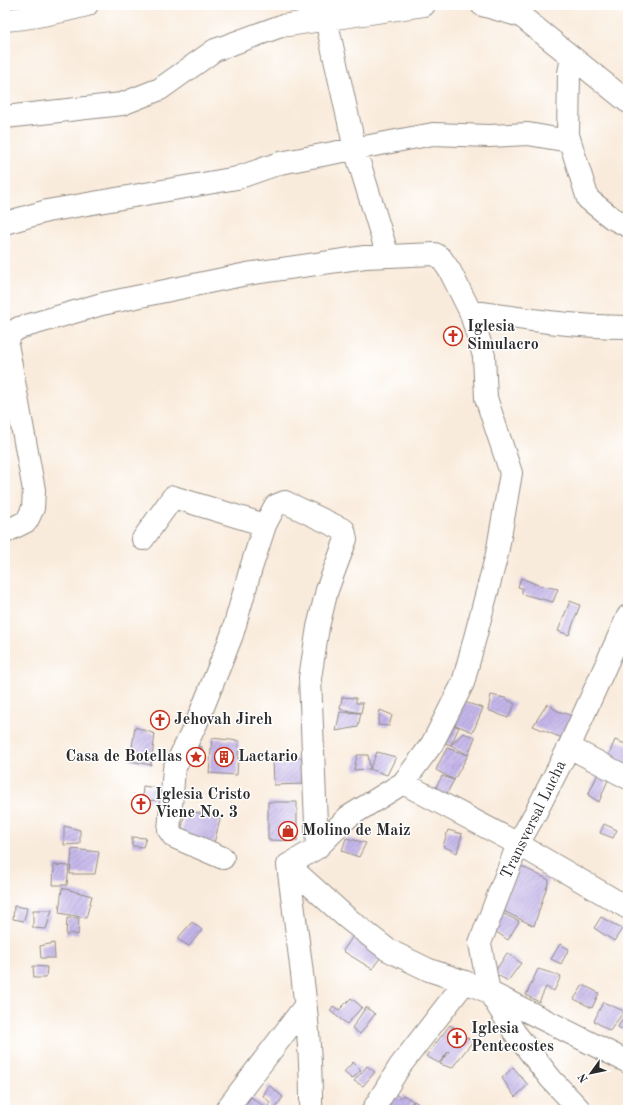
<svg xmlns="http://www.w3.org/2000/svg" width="633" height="1115" font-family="'Old Standard TT',serif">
  <defs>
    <pattern id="building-hatch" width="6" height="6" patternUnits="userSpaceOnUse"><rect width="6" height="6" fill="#c4b6ea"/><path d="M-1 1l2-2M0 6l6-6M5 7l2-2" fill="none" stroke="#9f94be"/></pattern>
  </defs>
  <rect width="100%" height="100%" fill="#fff"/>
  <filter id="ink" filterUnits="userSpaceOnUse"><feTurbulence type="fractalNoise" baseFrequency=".025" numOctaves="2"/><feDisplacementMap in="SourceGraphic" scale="8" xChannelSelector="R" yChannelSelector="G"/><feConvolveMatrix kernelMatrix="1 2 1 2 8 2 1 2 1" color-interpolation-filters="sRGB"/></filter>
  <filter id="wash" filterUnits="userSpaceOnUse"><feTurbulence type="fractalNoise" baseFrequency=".012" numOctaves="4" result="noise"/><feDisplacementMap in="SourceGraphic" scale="16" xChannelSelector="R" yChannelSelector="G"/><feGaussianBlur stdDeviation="0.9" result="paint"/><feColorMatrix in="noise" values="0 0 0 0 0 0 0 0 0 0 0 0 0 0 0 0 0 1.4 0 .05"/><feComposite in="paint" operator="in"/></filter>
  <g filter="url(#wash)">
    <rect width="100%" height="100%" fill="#f9ebdb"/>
    <g id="blocks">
      <!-- building -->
      <path fill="url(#building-hatch)" d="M521 578 538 585 558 589 553 602 522 594V588L518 587Z
        M570 601 580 605 569 635 558 631Z
        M491 695 505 698 515 704 508 718 488 710Z
        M342 697 356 698V703H363L358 727 336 731 340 712 361 713 340 709Z
        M461 701 483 708 473 732 453 724Z
        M547 704 558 711 575 717 562 738 533 726Z
        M380 710 392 715 389 726 378 725Z
        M445 723 459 727 451 745 438 741Z
        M135 727 155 734 151 765 130 761Z
        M463 733 475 737 468 755 451 745Z
        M212 738 239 741 237 775 209 773Z
        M615 740 628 745V766L607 759Z
        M193 746 202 747V763L192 762Z
        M447 748 468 755 454 780 436 770 439 763Z
        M377 752 396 757 387 775 370 769 354 770 357 755H368L370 769Z
        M302 758 303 784 274 785 273 759Z
        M598 774 608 780 599 802 588 795Z
        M442 776 454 780 446 795 434 791Z
        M143 786 156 788 158 800 142 801Z
        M268 802H297V841L268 840Z
        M185 811 221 816 214 843 181 834Z
        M604 824 617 830 613 838 600 833Z
        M64 826 80 830V844L64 845Z
        M448 830 462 834 457 853 443 846Z
        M132 837 146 838 143 847 132 846Z
        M346 838 366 843 359 857 342 851Z
        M72 849 99 852 95 874H70Z
        M517 864 549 880 534 926 497 908Z
        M54 865 69 866 67 885H53Z
        M62 888 92 896 86 918 59 913Z
        M14 906 27 908 24 921 13 919Z
        M33 910H52L46 929 33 928Z
        M495 910 519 921 508 940 492 929Z
        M601 917 622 929 614 941 594 928Z
        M67 918H79L78 935 70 933 66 936Z
        M192 922 202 930 189 946 177 939Z
        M353 936 358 939 357 941 383 954 372 969 343 951Z
        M54 943 55 958H41L40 946Z
        M560 944 569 949 561 964 551 959Z
        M507 953 521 963 508 981 494 973Z
        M33 966 47 967 46 978H34Z
        M538 969 561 976 554 991 546 987 539 1002 526 995Z
        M583 985 599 993 592 1008 574 999Z
        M351 998 362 1007 347 1024 330 1011 333 1006 339 1010Z
        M603 1002 624 1011 610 1031 594 1021Z
        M366 1007 375 1014 360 1034 352 1028Z
        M628 1012V1033L618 1027 623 1018 625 1019Z
        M450 1025 463 1034 462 1035 473 1041 452 1068 440 1064 449 1051 439 1063 426 1056Z
        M353 1062 361 1070 352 1079 344 1072Z
        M367 1066 375 1072 363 1086 354 1081Z
        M513 1067 528 1085 515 1097 502 1078Z
        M269 1085 283 1097 274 1110 268 1107 270 1102 263 1096Z
        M394 1093 401 1098 403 1095 413 1101 407 1110H390L386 1108Z
        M251 1097 269 1110H242Z
        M414 1101 423 1107 421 1110H409Z"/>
    </g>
  </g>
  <g filter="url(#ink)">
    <use href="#blocks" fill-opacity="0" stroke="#928b83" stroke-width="1"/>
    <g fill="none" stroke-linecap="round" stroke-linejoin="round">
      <defs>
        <path id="minor" d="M482 5 521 16 628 102
          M326 19 355 149 388 256
          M5 20C33 18 60 12 87 5
          M572 57 569 73 568 135 588 199 612 218 628 226
          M5 117 122 104 160 89 215 50 281 26 424 5
          M5 223 47 211 237 178 280 163 433 134 489 136 528 134 569 141
          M470 311C522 319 575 327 628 327
          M5 532 27 521 33 508 34 490 7 344 11 333 19 328 102 304 247 274 365 257 435 254 441 258 450 271 470 311 484 356 486 398 511 473 497 554 463 683 432 744 403 783 348 817 317 848 288 865
          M143 539 173 497 265 525
          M569 747 628 778
          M403 783 518 844 628 908
          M223 858 174 837 169 830 174 769 197 722 232 635 251 568 265 525 275 506 285 502 344 530 346 539 327 590 318 627 310 678 317 848
          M288 865C298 945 312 1029 311 1110
          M288 865 347 918 388 950 429 970 465 982
          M226 1110 305 1006
          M373 1110 400 1066 465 982 489 992 628 1062
          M580 1110 551 1079 515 1033 489 992 480 943 518 844 536 812 569 747 628 616"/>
      </defs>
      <!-- minor casing -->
      <use href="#minor" stroke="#928b83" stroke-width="24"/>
      <!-- minor -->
      <use href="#minor" stroke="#fff" stroke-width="22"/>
    </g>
  </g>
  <!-- icons -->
  <defs>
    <symbol id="church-ring" viewBox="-11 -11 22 22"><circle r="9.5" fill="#fff" stroke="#c8321e" stroke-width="1.5"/><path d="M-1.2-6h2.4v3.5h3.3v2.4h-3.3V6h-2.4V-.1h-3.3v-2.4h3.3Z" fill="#c8321e"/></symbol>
    <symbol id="sight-ring" viewBox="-11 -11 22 22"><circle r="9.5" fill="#fff" stroke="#c8321e" stroke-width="1.5"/><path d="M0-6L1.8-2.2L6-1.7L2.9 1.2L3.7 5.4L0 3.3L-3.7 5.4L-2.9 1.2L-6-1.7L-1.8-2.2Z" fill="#c8321e"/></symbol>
    <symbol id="building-ring" viewBox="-11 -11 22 22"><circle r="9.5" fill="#fff" stroke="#c8321e" stroke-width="1.5"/><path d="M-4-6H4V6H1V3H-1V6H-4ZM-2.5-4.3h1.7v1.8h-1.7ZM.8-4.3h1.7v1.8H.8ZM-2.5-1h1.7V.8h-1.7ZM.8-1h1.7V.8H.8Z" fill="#c8321e"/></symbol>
    <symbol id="shop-ring" viewBox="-11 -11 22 22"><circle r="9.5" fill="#fff" stroke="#c8321e" stroke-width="1.5"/><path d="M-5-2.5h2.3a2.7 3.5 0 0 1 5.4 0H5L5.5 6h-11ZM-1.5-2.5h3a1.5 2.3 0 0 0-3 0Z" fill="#c8321e"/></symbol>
  </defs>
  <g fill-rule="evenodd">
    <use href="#church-ring" x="442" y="325" width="22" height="22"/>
    <use href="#church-ring" x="149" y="709" width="22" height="22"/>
    <use href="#sight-ring" x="185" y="746" width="22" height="22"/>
    <use href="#building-ring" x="213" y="746" width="22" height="22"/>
    <use href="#church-ring" x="130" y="793" width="22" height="22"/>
    <use href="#shop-ring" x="277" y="820" width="22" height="22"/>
    <use href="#church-ring" x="446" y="1027" width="22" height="22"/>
  </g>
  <g text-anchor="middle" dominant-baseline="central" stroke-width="3" stroke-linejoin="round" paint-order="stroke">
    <!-- poi labels -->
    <g font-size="16" font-weight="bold" fill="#2b2b2b" stroke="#fff" text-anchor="start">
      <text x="467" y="327">Iglesia<tspan x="467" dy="18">Simulacro</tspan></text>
      <text x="174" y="720">Jehovah Jireh</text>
      <text x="182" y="757" text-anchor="end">Casa de Botellas</text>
      <text x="238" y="757">Lactario</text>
      <text x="155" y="795">Iglesia Cristo<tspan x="155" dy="18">Viene No. 3</tspan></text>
      <text x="302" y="831">Molino de Maiz</text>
      <text x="471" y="1029">Iglesia<tspan x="471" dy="18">Pentecostes</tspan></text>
    </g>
    <!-- street labels -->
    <g font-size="16" fill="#2b2b2b" stroke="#fff">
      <text transform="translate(534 820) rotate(-64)">Transversal Lucha</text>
    </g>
  </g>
  <!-- margin -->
  <rect width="633" height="1115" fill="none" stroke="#fff" stroke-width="20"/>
  <!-- north arrow -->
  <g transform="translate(591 1073) rotate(237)" stroke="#ffffff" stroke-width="3" paint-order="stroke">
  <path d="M0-3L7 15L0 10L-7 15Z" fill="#2b2b2b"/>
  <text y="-6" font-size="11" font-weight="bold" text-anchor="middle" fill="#2b2b2b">N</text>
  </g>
</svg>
